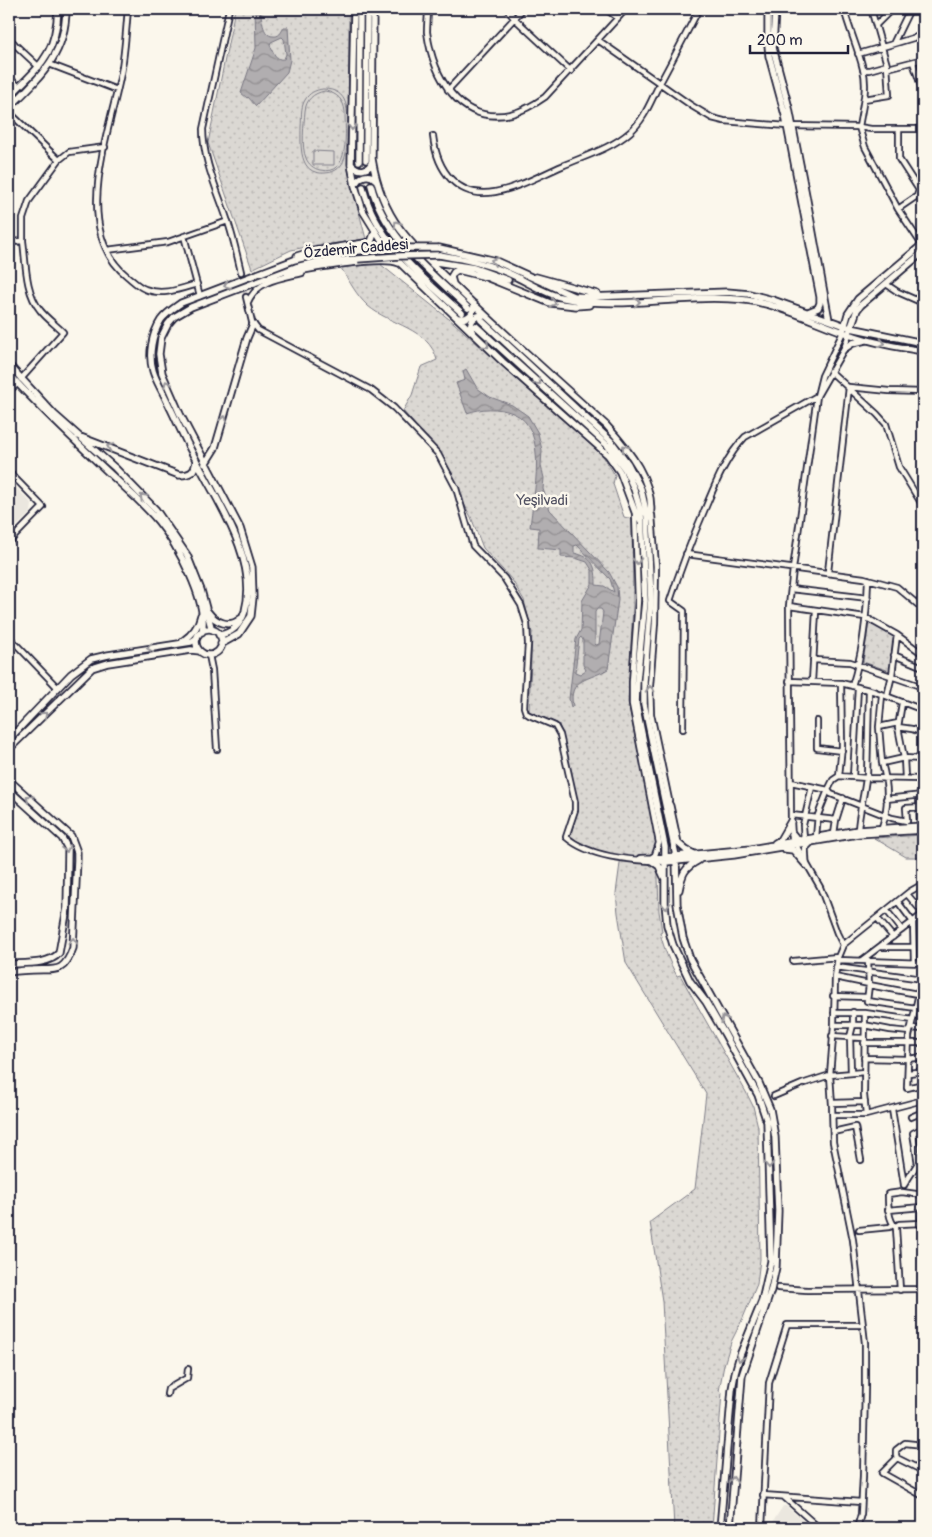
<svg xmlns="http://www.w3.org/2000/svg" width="932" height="1537" font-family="Pangolin,sans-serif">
  <defs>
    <pattern id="park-dots" width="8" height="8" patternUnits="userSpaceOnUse" patternTransform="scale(1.25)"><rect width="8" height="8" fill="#dbd8d3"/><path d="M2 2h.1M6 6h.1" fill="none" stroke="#bcb9b6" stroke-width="1.8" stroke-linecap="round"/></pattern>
    <pattern id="water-waves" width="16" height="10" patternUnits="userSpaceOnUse" patternTransform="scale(1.25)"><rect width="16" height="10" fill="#b1aeb0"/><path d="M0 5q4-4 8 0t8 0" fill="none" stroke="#908d90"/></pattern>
  </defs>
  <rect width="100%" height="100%" fill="#fbf7ec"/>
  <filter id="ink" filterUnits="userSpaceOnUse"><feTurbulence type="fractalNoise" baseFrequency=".02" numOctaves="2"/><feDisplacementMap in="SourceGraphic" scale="10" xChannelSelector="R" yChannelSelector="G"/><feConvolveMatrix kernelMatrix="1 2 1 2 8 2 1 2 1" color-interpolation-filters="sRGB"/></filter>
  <g filter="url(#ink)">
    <!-- built -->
    <path fill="#ebe7df" d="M9 480 32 504 31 512 9 534Z
      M783 1506H786L812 1528H769Z"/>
    <!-- park -->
    <path fill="url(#park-dots)" stroke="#7e7d87" d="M235 9H349L348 170 366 239 330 244 348 266 380 264 454 323 603 456 615 475 613 484 624 517 632 519 633 604 628 702 657 843 659 911 662 932 660 933C664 948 669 962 677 976L680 975 746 1092 753 1106 758 1127 760 1259 757 1284 743 1318 731 1342 724 1365 719 1391 722 1392 712 1528H674L662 1301 650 1222 695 1189 706 1094 626 963 618 913 616 893 621 856 592 849 570 837 578 808 559 724 529 712 532 633 524 600 512 580 483 548 471 517 434 447 403 411 412 395 421 367 437 360C429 328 390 325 368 306 356 295 350 282 341 268 336 260 328 252 322 244L291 250 252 269 208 143Z
      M869 622 894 636 890 671 863 662Z
      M923 835V857H906L874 838Z"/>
    <!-- pitch -->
    <path fill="#dbd8d3" stroke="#7e7d87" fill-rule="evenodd" d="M323 89C350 89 348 112 347 132 347 148 348 172 325 173 298 175 301 145 301 127 302 118 300 108 305 100 309 93 315 90 323 89ZM325 91C337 93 344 100 345 112 345 130 351 177 320 170 314 169 308 164 306 158 301 147 304 124 305 111 306 100 313 93 325 91Z
      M313 151 334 152V165H313Z"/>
    <!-- water -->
    <path fill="url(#water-waves)" stroke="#787681" fill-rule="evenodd" d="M255 9H260C262 17 262 36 273 36 279 37 281 33 284 27H288L290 60 287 72 256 106 248 97 247 98 241 93 256 48ZM282 37 284 39 286 54 284 59C275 61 273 51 270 45L271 42Z
      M466 369 477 388 490 397 512 405 528 416 538 433 542 450 541 466 544 478 543 489 550 510 609 572 617 587 618 600 608 669C591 680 567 678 573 706L571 707 569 699 576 639 581 630 582 601 592 584V570L587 562 575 558 561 557V550L538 548 539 528 530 527C533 496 550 428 513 413 497 407 482 408 467 413L456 383 465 380 463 371ZM577 545 610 579 614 592 604 586 596 585C596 567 594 557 574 553V546ZM597 609H601L603 612 599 644 596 645 595 644V612ZM581 637 583 640V665L586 670 580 674 575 672 579 639Z"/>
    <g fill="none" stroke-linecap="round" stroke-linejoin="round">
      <!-- minor-tunnel -->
      <path stroke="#d0ccc9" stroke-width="4.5" stroke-dasharray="4.5 2" stroke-linecap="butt" d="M241 272 246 297"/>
      <!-- major-tunnel -->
      <path stroke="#d0ccc9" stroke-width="5.5" stroke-dasharray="5.5 3" stroke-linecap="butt" d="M359 161 363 187
        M367 165 371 185
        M508 280H524"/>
      <defs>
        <path id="minor" d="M128 9C126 30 125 52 121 73 110 132 70 230 127 276 132 280 139 287 145 289 162 296 180 289 197 284
          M229 9 203 129C203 161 217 189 227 219 233 236 237 255 241 272
          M428 9C428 16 427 24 427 32 433 76 459 125 511 114 523 111 535 104 545 97L626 9
          M507 9 514 18 571 71
          M606 9 618 18
          M844 9C849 29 858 48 863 69 868 88 862 108 859 127L871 129H923
          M876 25 892 9
          M9 39 39 67
          M598 40 692 106 712 118 724 121 787 126 859 127 865 147 898 209 922 245
          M893 44 923 35
          M9 49 14 43
          M858 54 893 44 910 9
          M913 62 923 92
          M49 64 117 90
          M888 68 923 59
          M863 70H869L887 65
          M9 77 19 87
          M448 90 523 9
          M864 99 889 95 887 65 871 9
          M9 112 59 160
          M433 136C437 170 457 199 495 192 518 188 541 175 562 166 585 156 612 148 630 132 645 119 651 100 660 83 673 59 686 34 699 9
          M898 209 917 196 919 190 899 159V129
          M184 236 200 296
          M9 242 23 241V219L29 201 59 160 69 152 105 147
          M107 250 168 242 228 221
          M886 284 898 292 923 303
          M246 297 252 322 258 330 371 390 394 408 438 454 456 488 473 546 504 578 521 605 527 624 528 644 524 707 526 713 529 715 555 726 560 735 575 802V810L566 837C592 859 634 860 666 862
          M248 302C257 280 282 278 302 273
          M843 332 822 376 817 396 844 349 849 334
          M830 371 877 414 886 424 899 467 923 506
          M21 379 63 332C56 325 46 318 40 310 25 292 26 263 23 241
          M9 391 17 384
          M817 396 793 569 789 606 791 821 792 838 820 887 837 933 843 945
          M9 472 43 507 9 542
          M635 514 638 600 632 682V704L659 843 655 855 652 857
          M652 515 656 566 655 623 650 686 651 714 669 800
          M686 554 864 578 897 587 923 609
          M828 572 849 387 889 391 923 392
          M791 589 868 598
          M789 606 865 617 897 635 892 675 887 696
          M897 635 923 654
          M11 639 58 688
          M209 655 212 670 217 749
          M894 655 923 667
          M813 660 850 662 923 687
          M789 681 841 683 873 691 923 710
          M812 682 816 611
          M852 686C863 652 867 615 868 579
          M902 703 898 727 904 758 905 778
          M817 721V748L842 751
          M879 727 898 723
          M898 727 912 729 923 733
          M683 729 684 611 670 601C680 570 691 541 704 511 715 485 725 458 745 437L817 396
          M882 763 879 727 882 695
          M839 776 842 746 841 683
          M853 777 858 687
          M867 778 869 690
          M791 782 828 790 818 815 816 837
          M919 795 920 826
          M886 799 923 795
          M791 815 836 820
          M907 821 892 818 831 794 828 790 833 780 839 776 867 778 923 779
          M907 821 906 808 923 807
          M882 827C889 807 888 784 882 763L904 758 923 759
          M858 830C859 812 864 796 866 778
          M834 834 836 820 843 798
          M804 839 803 825 812 787
          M640 858 666 857
          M907 894 923 913
          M898 902 913 922 914 962
          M887 911 902 930
          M878 919 893 937
          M880 947H913
          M838 960 923 963
          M862 960 923 914
          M868 960 869 985 867 1001 923 1009
          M793 961 838 957
          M836 967 923 979
          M923 976 909 1036 907 1088 923 1084
          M835 977 869 984
          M869 985 923 995
          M833 996 867 997
          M834 1013H865L913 1020
          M865 1013 864 1095 866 1115
          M834 1025H864L890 1030 910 1032
          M911 1028 923 1029
          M832 1036 864 1038
          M864 1043H923
          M864 1058 908 1059 923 1057
          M851 1073 850 1037 853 1025V1012
          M909 1073 923 1071
          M774 1096 802 1084 830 1075 864 1072
          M832 1103 865 1102
          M892 1109 904 1185
          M833 1115H866L923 1100
          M911 1117 923 1112
          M833 1132 855 1127 861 1160
          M918 1164 913 1133 923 1128
          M904 1185 923 1155
          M923 1197 921 1219 923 1270
          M888 1210 922 1207
          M896 1226 899 1224 921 1223
          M859 1230 890 1227 893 1224
          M778 1288 807 1290 921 1289
          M921 1289 923 1280
          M900 1290 896 1228C888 1219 888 1206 888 1194L902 1192 923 1195
          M167 1394 168 1389 187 1378 188 1369
          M923 1445 905 1443 896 1450V1455L897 1458 923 1471
          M897 1458 882 1473 923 1496
          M763 1495 861 1502
          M784 1497 819 1528
          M762 1528 769 1383 787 1325H863
          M857 1528 861 1514 863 1476 865 1388V1343L853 1240 833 1142 832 1105 830 1075 834 1025 835 977 838 957 843 945 909 892 923 884"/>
        <path id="major" d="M354 9 351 164 355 186 363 211 381 240 401 264 503 362 608 455 620 472 635 512 641 521
          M373 9 372 159C376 183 385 209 400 229 418 253 442 273 463 294 510 339 558 382 606 425 628 449 656 483 650 518
          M768 9V45L769 56 785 115 820 297V303L818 308 808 312
          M775 9 773 48 789 108 806 195 829 320
          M9 97C40 65 56 56 58 9
          M9 108C39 78 66 55 66 9
          M366 160 367 9
          M359 161 360 9
          M351 164C358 172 369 172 372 161
          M355 185C359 176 369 172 376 180
          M371 185C384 237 431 272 468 308
          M363 187C375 240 423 278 462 313
          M439 248 496 261 573 296 588 297 727 292 750 294 773 300 851 328 923 343
          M439 255C462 259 486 263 508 273 527 281 544 294 564 298 623 311 685 293 745 300 780 304 816 323 849 334 873 343 898 347 923 351
          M297 256 314 251 371 242 375 231
          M430 261 474 268 508 280
          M287 273C307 269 383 255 399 263
          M536 277 597 294
          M453 284 451 277 454 272 458 270 486 277 550 303 576 306 589 305
          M458 318C468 320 474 314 474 304
          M481 320 611 441 628 464 641 489 647 516 651 600 644 681V704L676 856 677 904 683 938 690 959 759 1083 770 1109 775 1137 778 1211 776 1267 771 1290 742 1376 730 1528
          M476 326 608 446 625 469 634 489 641 513 645 601 637 680 636 704 665 847V903L667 925 673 945 690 981 706 1002 724 1033 758 1095 767 1122 771 1261 762 1301 740 1355 735 1373 732 1389 720 1528
          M844 328 848 314 858 299 923 244
          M850 330 857 310 861 305 923 252
          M472 331C468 321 475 314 486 316
          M844 349 853 343 866 340
          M9 365 54 414 115 468 156 510 187 555 201 590 211 627 213 630
          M9 374C40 408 73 439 106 470 124 487 143 503 158 521 177 544 209 603 202 632
          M78 436 179 475C191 475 195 472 196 460
          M205 464 215 448 247 338 253 324
          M208 612C216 623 230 628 240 619
          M196 642a13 13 0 1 1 26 0a13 13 0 1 1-26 0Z
          M219 635C233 633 241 624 245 611 259 561 218 502 196 460 185 440 176 419 166 399 162 390 156 381 153 371 148 355 152 334 161 320 166 313 174 308 181 303L294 260 315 255 358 251
          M183 641C193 634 198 627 201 615
          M221 644 239 634 251 616 253 597 252 567 240 528 180 414 162 373 159 354 161 338 168 324 174 317 191 307 296 267 317 262 358 259
          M9 739 71 674 91 659 108 655 191 642 197 638
          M9 749 92 668 108 663 191 650 200 651
          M9 780 71 836 77 852V860L73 948C64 974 55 969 33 970 25 970 17 971 9 972
          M9 790 62 838 68 849 67 908 59 953C49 965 24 963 9 964
          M665 796 670 806 678 843 686 850 694 854
          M791 832 796 838 800 839
          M775 843 780 840 791 821
          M785 849 793 850 806 865
          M666 857 751 849 858 830 923 826
          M652 861 659 866 664 877
          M666 862 734 855 858 834 923 830
          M806 865 805 848 811 842
          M679 890C682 874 684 868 699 860"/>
      </defs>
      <!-- minor casing -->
      <use href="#minor" stroke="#22223b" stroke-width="8"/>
      <!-- major casing -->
      <use href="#major" stroke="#22223b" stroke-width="9"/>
      <!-- minor -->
      <use href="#minor" stroke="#fbf7ec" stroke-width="4.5"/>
      <!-- major -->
      <use href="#major" stroke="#fbf7ec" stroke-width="5.5"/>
      <defs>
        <path id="major-bridge" d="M358 251 406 248H439
          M358 259 400 256 439 255"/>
      </defs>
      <!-- major-bridge casing -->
      <use href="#major-bridge" stroke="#22223b" stroke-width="9" stroke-linecap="butt"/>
      <!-- major-bridge -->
      <use href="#major-bridge" stroke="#fbf7ec" stroke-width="5.5"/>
    </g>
    <!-- one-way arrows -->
    <defs><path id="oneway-chevron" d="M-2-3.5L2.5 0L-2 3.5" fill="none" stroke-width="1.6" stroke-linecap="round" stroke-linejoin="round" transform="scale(1.25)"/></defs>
    <g stroke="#99979c">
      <use href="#oneway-chevron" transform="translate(352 127) rotate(91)"/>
      <use href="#oneway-chevron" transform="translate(397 224) rotate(-123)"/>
      <use href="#oneway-chevron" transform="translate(494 261) rotate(-161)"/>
      <use href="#oneway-chevron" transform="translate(227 285) rotate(157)"/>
      <use href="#oneway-chevron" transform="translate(637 302) rotate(-3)"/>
      <use href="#oneway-chevron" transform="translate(553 303) rotate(15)"/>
      <use href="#oneway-chevron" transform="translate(882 343) rotate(12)"/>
      <use href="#oneway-chevron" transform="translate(486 345) rotate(44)"/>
      <use href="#oneway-chevron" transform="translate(538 382) rotate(42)"/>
      <use href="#oneway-chevron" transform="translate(167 384) rotate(-114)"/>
      <use href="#oneway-chevron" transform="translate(224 419) rotate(-74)"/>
      <use href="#oneway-chevron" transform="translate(110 447) rotate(-158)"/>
      <use href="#oneway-chevron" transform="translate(625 448) rotate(-126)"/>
      <use href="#oneway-chevron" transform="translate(143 497) rotate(-135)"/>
      <use href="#oneway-chevron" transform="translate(637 561) rotate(88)"/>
      <use href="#oneway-chevron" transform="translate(150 648) rotate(171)"/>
      <use href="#oneway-chevron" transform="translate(650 689) rotate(-91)"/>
      <use href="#oneway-chevron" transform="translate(44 715) rotate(-44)"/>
      <use href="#oneway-chevron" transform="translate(29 798) rotate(-138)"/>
      <use href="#oneway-chevron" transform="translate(66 849) rotate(74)"/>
      <use href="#oneway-chevron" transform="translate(666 906) rotate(87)"/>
      <use href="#oneway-chevron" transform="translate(73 941) rotate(-86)"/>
      <use href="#oneway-chevron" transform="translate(724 1019) rotate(-119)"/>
      <use href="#oneway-chevron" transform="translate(769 1165) rotate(89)"/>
      <use href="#oneway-chevron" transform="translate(740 1358) rotate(109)"/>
      <use href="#oneway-chevron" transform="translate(733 1480) rotate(-86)"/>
    </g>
  </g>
  <g text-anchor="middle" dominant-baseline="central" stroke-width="5" stroke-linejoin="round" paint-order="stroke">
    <!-- street labels -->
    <g font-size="15" fill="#22223b" stroke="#fbf7ec">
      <text transform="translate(356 249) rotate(-5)">Özdemir Caddesi</text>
    </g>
    <!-- park labels -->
    <g font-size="15" fill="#505061" stroke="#fbf7ec">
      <text x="542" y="500">Yeşilvadi</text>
    </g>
  </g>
  <!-- margin -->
  <rect width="932" height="1537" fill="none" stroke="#fbf7ec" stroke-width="30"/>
  <rect x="15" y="15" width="902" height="1507" fill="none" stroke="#22223b" stroke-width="2" filter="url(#ink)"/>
  <!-- scale -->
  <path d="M750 45v8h98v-8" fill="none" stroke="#22223b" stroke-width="2.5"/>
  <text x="757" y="45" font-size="15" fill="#22223b" stroke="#fbf7ec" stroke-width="4" paint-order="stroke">200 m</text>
</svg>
